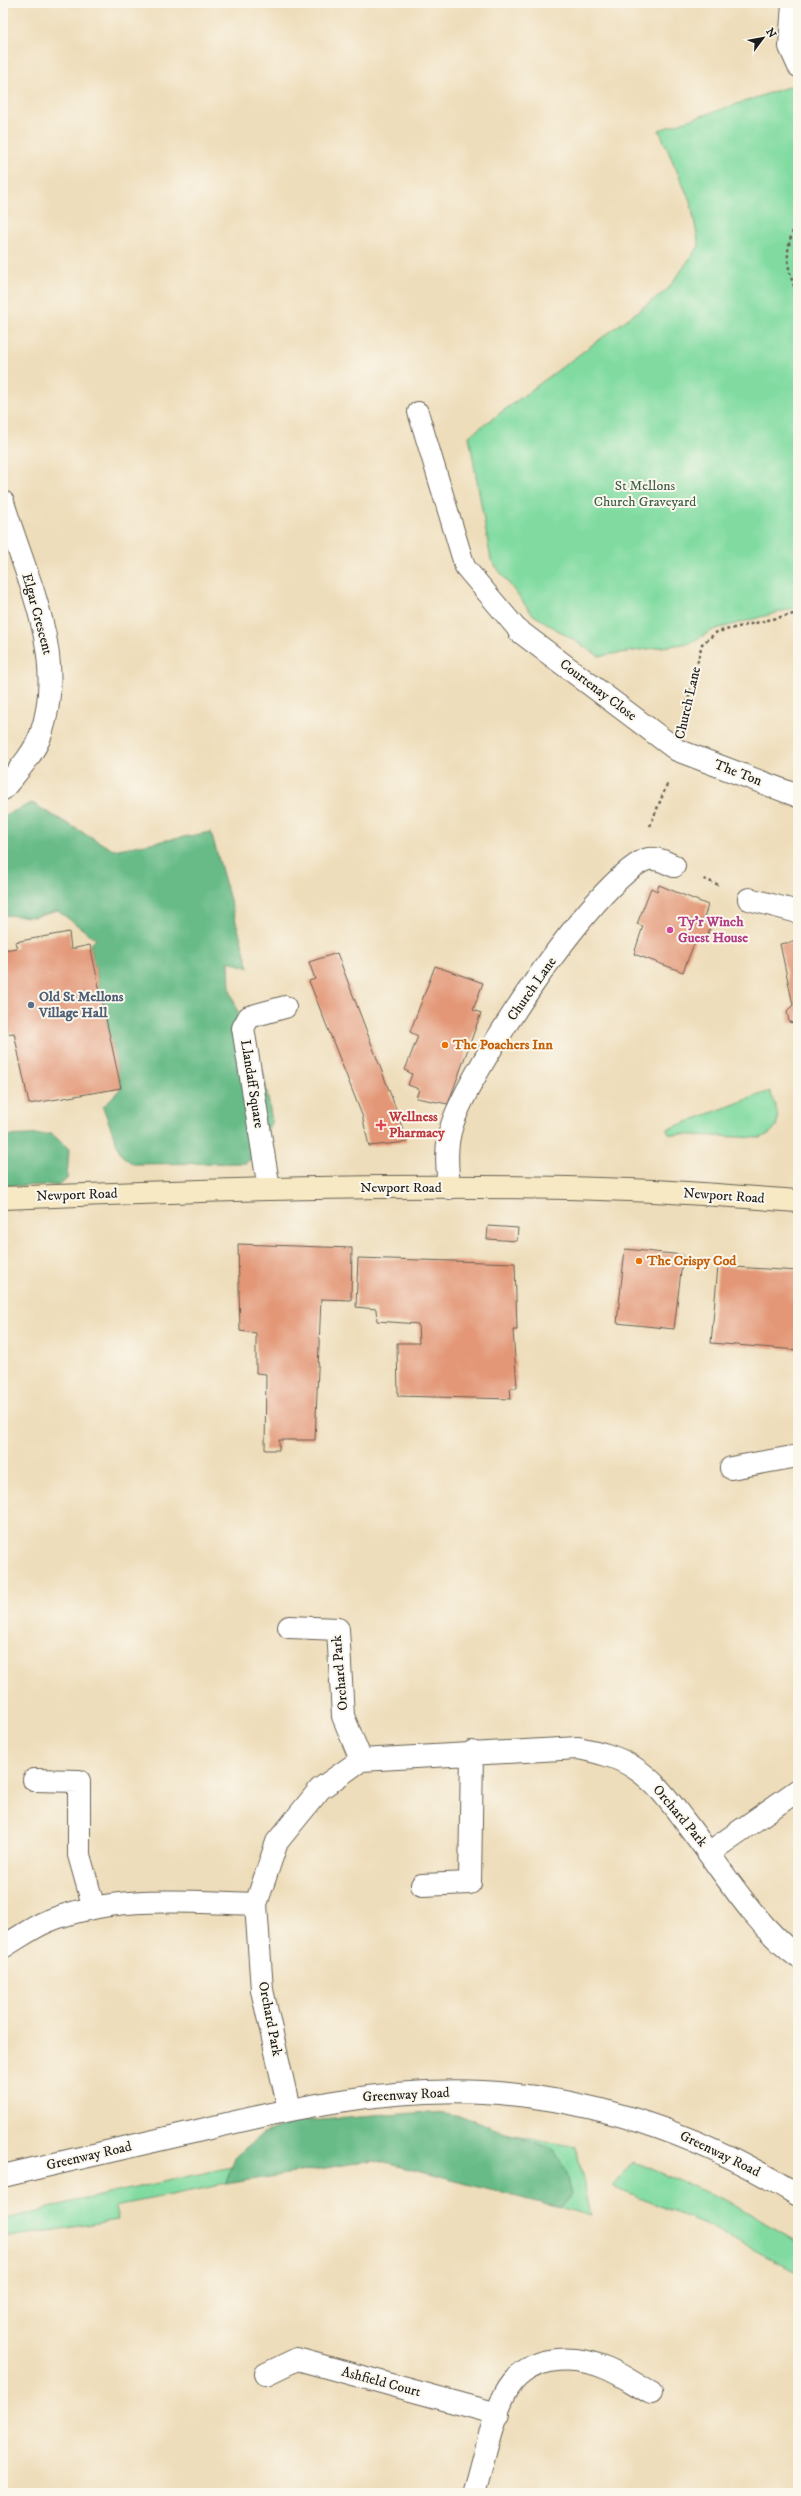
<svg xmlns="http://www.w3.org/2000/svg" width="801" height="2496" font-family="'IM FELL DW Pica',serif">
  <rect width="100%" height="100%" fill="#fbf7ec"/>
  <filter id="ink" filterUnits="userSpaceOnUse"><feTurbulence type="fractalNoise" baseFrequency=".025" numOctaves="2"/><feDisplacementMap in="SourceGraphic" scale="8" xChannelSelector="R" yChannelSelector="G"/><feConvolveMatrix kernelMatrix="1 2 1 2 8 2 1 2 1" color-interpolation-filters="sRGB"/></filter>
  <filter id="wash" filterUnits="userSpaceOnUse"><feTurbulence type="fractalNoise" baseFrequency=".012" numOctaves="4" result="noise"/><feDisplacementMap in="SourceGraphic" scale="16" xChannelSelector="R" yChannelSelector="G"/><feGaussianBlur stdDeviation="0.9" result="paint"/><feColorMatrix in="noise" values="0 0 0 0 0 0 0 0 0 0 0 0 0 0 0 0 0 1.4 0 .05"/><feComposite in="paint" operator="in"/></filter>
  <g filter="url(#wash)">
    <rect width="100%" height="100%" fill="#eeddba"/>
    <!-- green -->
    <path fill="#81dba1" stroke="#4e7c5e" d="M791 86 798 105V607L713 630 690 643 599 656 532 614 491 560 469 436 668 289 699 246 691 203 659 130Z
      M770 1091C778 1113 786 1128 760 1138L670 1134 667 1131 668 1129Z
      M505 2133 576 2147 591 2216 558 2207 552 2148Z
      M633 2161 734 2204 798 2243V2273L705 2224 617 2189 613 2186Z
      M231 2167 226 2184 115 2206 118 2220 3 2238V2220L76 2201Z"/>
    <!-- forest -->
    <path fill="#68bb87" stroke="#426c52" d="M32 803 113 850 211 832 249 968 229 961 230 990 240 1018 239 1050 263 1070 272 1121 255 1155 246 1163 133 1164 121 1155 103 1107 121 1088 90 945 96 939 58 911 34 917 3 915V816Z
      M52 1134 69 1149 67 1179 58 1185 3 1186V1136Z
      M429 2112 470 2118 505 2133 552 2148 566 2171 572 2194 560 2208 374 2160 226 2184 235 2157 263 2133 293 2122Z"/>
    <g id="blocks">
      <!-- building -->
      <path fill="#e39777" d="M659 885 708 905 703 921 711 925 706 939 697 936 683 972 634 954 643 926 637 924 651 888 657 891Z
        M69 932 71 949 90 945 121 1088 29 1104 14 1033 3 1034V950L17 948 15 942Z
        M798 941V1024L789 1022 787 1011 793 1005 780 944Z
        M337 953 395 1106 407 1142 369 1146 362 1115 309 981 315 979 309 962Z
        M435 966 483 983 473 1010 481 1013 448 1104 416 1098 419 1089 408 1085 412 1074 405 1070 418 1036 410 1032Z
        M488 1226 518 1228 517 1241 487 1239Z
        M238 1244 352 1248 351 1300 321 1299 315 1440H279V1450H265L266 1374 256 1373V1333L240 1331Z
        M625 1249 683 1255 674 1329 617 1323Z
        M358 1258 515 1263 517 1330H513L517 1388H510L511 1399 398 1396 397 1343H419L418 1324 377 1321 376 1309 356 1307Z
        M718 1266 798 1271V1350L711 1343Z"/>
    </g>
  </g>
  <g filter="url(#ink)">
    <use href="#blocks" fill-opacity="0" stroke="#666053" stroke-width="1"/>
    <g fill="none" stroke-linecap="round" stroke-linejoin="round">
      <defs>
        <path id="service" d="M792 3 789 47 798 67
          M418 412 465 567 519 631"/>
        <path id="minor" d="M3 502C25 577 68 655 41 734 34 754 16 773 3 789
          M519 631 677 750 798 796
          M749 899 798 912
          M449 1188C447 1166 445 1146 452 1125 470 1069 594 882 645 860 654 856 666 862 674 866
          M269 1189 243 1028 249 1017 285 1007
          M731 1468 798 1456
          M289 1627 338 1629 343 1716 361 1760
          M34 1780 79 1781V1855L94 1908
          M710 1852 798 1790
          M422 1885 470 1883 472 1752
          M3 1947C18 1938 33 1927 48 1921 117 1894 185 1902 256 1904
          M289 2109 262 1990 256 1904 277 1842 320 1789 361 1760 578 1748C597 1752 616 1756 633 1767 654 1780 669 1800 683 1819 718 1863 753 1924 798 1957
          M266 2374 297 2359 498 2414
          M474 2493C484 2461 490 2425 505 2394 524 2356 570 2353 606 2368 621 2374 636 2385 651 2393"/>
        <path id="tertiary" d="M3 2176C66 2161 129 2147 193 2132 288 2109 384 2087 483 2092 595 2098 702 2136 798 2195"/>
        <path id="secondary" d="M3 1198C212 1190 421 1182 630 1190 686 1192 742 1197 798 1201"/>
      </defs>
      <!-- service casing -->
      <use href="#service" stroke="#666053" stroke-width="22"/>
      <!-- minor casing -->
      <use href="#minor" stroke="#666053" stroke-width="24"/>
      <!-- tertiary casing -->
      <use href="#tertiary" stroke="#666053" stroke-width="24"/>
      <!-- secondary casing -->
      <use href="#secondary" stroke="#666053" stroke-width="24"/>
      <!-- path -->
      <path stroke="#666053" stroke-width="2.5" stroke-dasharray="3 3" stroke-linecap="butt" d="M798 220C784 247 785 267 798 295
        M684 715 702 644 717 632 798 613
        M650 826 668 782
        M704 879 719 885"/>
      <!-- service -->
      <use href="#service" stroke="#fff" stroke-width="20"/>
      <!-- minor -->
      <use href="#minor" stroke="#fff" stroke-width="22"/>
      <!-- tertiary -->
      <use href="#tertiary" stroke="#fff" stroke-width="22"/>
      <!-- secondary -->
      <use href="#secondary" stroke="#f6e9c3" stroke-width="22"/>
    </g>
  </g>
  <!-- markers -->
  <circle fill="#d1479c" stroke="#fbf7ec" stroke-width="1.5" cx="670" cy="930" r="4"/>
  <circle fill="#5c6f8a" stroke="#fbf7ec" stroke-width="1.5" cx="31" cy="1005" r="4"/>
  <g fill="#e8710a" stroke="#fbf7ec" stroke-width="1.5">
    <circle cx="445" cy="1045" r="4"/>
    <circle cx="639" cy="1261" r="4"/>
  </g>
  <path fill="#e0444e" stroke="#fbf7ec" stroke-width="1.5" d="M379 1119h4v4h4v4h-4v4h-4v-4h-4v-4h4z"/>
  <g text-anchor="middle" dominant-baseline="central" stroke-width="4" stroke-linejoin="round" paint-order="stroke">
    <!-- park labels -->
    <g font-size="14" fill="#3f5f4b" stroke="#fbf7ec">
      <text x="645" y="486">St Mellons<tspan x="645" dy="16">Church Graveyard</tspan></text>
    </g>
    <!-- street labels -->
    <g font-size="14" fill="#1c1c1c" stroke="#fbf7ec">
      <text transform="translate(37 614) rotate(75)">Elgar Crescent</text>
      <text transform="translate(598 690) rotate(37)">Courtenay Close</text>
      <text transform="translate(688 703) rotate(-77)">Church Lane</text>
      <text transform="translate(738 773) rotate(21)">The Ton</text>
      <text transform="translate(532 989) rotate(-55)">Church Lane</text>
      <text transform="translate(252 1084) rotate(81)">Llandaff Square</text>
      <text x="401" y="1188">Newport Road</text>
      <text transform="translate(77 1195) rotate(-2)">Newport Road</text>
      <text transform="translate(724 1196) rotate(4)">Newport Road</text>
      <text transform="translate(340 1673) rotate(-95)">Orchard Park</text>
      <text transform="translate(680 1816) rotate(50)">Orchard Park</text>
      <text transform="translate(270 2019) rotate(79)">Orchard Park</text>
      <text transform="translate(406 2095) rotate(-3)">Greenway Road</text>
      <text transform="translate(720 2154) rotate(26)">Greenway Road</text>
      <text transform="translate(89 2156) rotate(-13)">Greenway Road</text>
      <text transform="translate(381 2382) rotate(15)">Ashfield Court</text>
    </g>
    <!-- hotel labels -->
    <g font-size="14" font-weight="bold" fill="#b23c85" stroke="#fbf7ec" text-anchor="start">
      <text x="678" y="922">Ty'r Winch<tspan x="678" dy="16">Guest House</tspan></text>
    </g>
    <!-- service labels -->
    <g font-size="14" font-weight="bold" fill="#4e5e75" stroke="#fbf7ec" text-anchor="start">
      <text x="39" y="997">Old St Mellons<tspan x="39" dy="16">Village Hall</tspan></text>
    </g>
    <!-- food labels -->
    <g font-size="14" font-weight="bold" fill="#c56008" stroke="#fbf7ec" text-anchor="start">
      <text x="453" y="1045">The Poachers Inn</text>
      <text x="647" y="1261">The Crispy Cod</text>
    </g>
    <!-- health labels -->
    <g font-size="14" font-weight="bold" fill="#be3a42" stroke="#fbf7ec" text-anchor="start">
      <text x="389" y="1117">Wellness<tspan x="389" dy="16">Pharmacy</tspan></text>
    </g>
  </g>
  <!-- margin -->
  <rect width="801" height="2496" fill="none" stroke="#fbf7ec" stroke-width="16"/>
  <!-- north arrow -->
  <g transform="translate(763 38) rotate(58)" stroke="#fbf7ec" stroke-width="3" paint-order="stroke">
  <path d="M0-3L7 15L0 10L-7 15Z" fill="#1c1c1c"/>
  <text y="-6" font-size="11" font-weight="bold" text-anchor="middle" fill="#1c1c1c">N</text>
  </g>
</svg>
